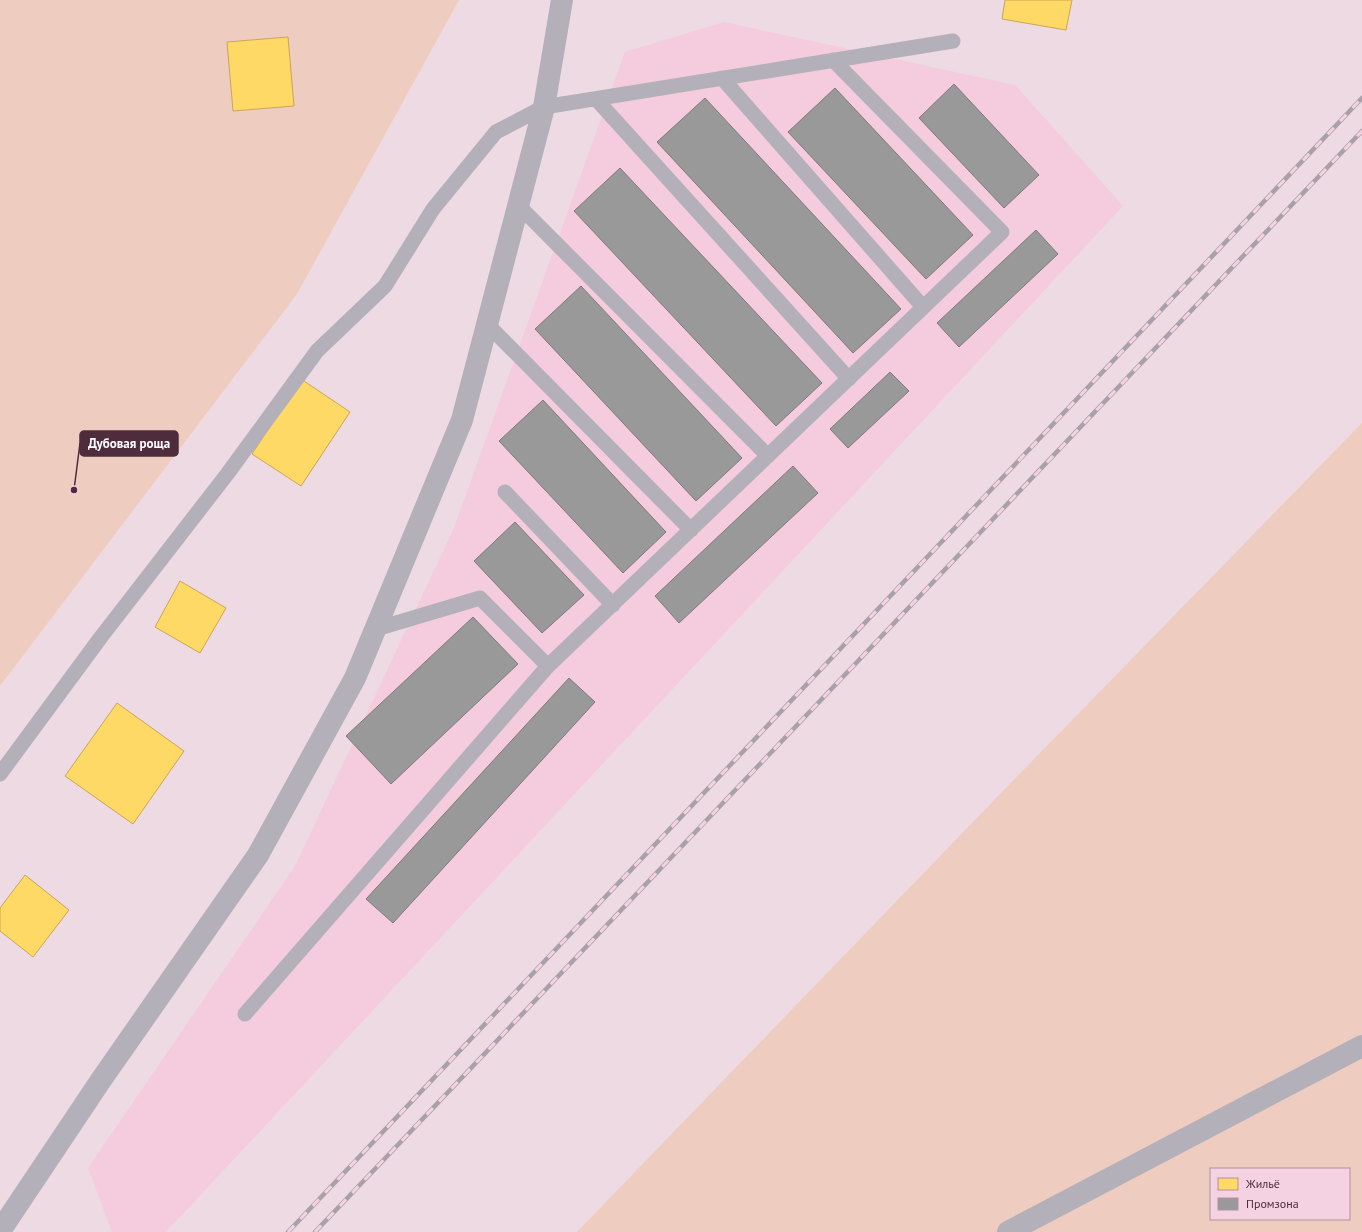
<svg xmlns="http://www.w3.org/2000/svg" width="1362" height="1232" font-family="'PT Sans',sans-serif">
  <rect width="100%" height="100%" fill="#eddae2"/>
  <!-- built -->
  <path fill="#f4ccdd" d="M724 22 1015 85 1123 206 166 1232H112L88 1168 295 866 454 528 625 52Z"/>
  <!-- green -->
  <path fill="#efccc0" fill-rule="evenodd" d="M0 0H459L297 294 0 686Z
    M1362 423V1232H577L1000 794ZM1211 1169H1349V1219H1211Z"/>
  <!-- homes -->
  <path fill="#ffd966" stroke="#caa559" d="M1005 0H1072L1066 30 1002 19Z
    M288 37 294 106 233 111 227 42Z
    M301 379 350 412 301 486 252 454Z
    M180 581 226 608 200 653 155 627Z
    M117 703 184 751 133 824 65 776Z
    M25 875 69 910 33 957 0 931V908Z"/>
  <!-- industry -->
  <path fill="#999" stroke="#82787d" d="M954 84 1039 175 1004 208 919 118Z
    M835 88 973 235 926 279 788 132Z
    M705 98 901 309 853 353 657 142Z
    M620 168 822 383 776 426 574 211Z
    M1036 230 1058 254 959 347 937 323Z
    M581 286 742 458 696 501 535 329Z
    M890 372 909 391 848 448 830 429Z
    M543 400 666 532 623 573 499 441Z
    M793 466 818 493 679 623 655 596Z
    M515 522 584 595 542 633 474 561Z
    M473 617 518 664 391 784 346 736Z
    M569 678 595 702 393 923 366 899Z"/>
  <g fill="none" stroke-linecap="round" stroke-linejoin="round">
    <!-- service -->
    <path stroke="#b3b0b9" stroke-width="15" d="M722 78 923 307
      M596 99 849 379
      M518 205 768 456
      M487 324 691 530
      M505 492 613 605
      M376 629 480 598 548 666
      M0 774 101 637 228 473 317 351 385 286 433 209 496 132 544 107 953 41
      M245 1014 548 666 1002 232 833 60"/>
    <!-- minor -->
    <path stroke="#b3b0b9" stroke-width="22" d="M1008 1232 1362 1046"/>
    <!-- tertiary -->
    <path stroke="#b3b0b9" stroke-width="22" d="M0 1231 101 1080 258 855 355 678 462 420 544 107 562 0"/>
    <defs>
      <path id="rail" d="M288 1232 1362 98
        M315 1232 1362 131"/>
    </defs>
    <!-- rail casing -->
    <use href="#rail" stroke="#aaa0a9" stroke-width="4.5"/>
    <!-- rail -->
    <use href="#rail" stroke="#f5d2e1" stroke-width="3" stroke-dasharray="9" stroke-linecap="butt"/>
  </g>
  <!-- callouts -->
  <path fill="none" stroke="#4e2c3c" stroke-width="1.5" d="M74 490L80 443"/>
  <circle fill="#4e2c3c" stroke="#f5d2e1" stroke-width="1.5" cx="74" cy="490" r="4"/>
  <rect fill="#4e2c3c" stroke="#4e2c3c" stroke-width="1.5" x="80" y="431" width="98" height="25" rx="4"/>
  <g font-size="13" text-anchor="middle" font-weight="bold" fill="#fff">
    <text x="129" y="448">Дубовая роща</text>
  </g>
  <!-- legend -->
  <rect x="1210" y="1168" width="140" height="52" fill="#f5d2e1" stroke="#b2909f"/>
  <rect x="1218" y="1178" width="20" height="12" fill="#ffd966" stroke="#b2909f"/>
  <text x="1246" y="1188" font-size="12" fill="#4e2c3c">Жильё</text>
  <rect x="1218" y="1198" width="20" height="12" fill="#999999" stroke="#b2909f"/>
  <text x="1246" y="1208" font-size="12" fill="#4e2c3c">Промзона</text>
</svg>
